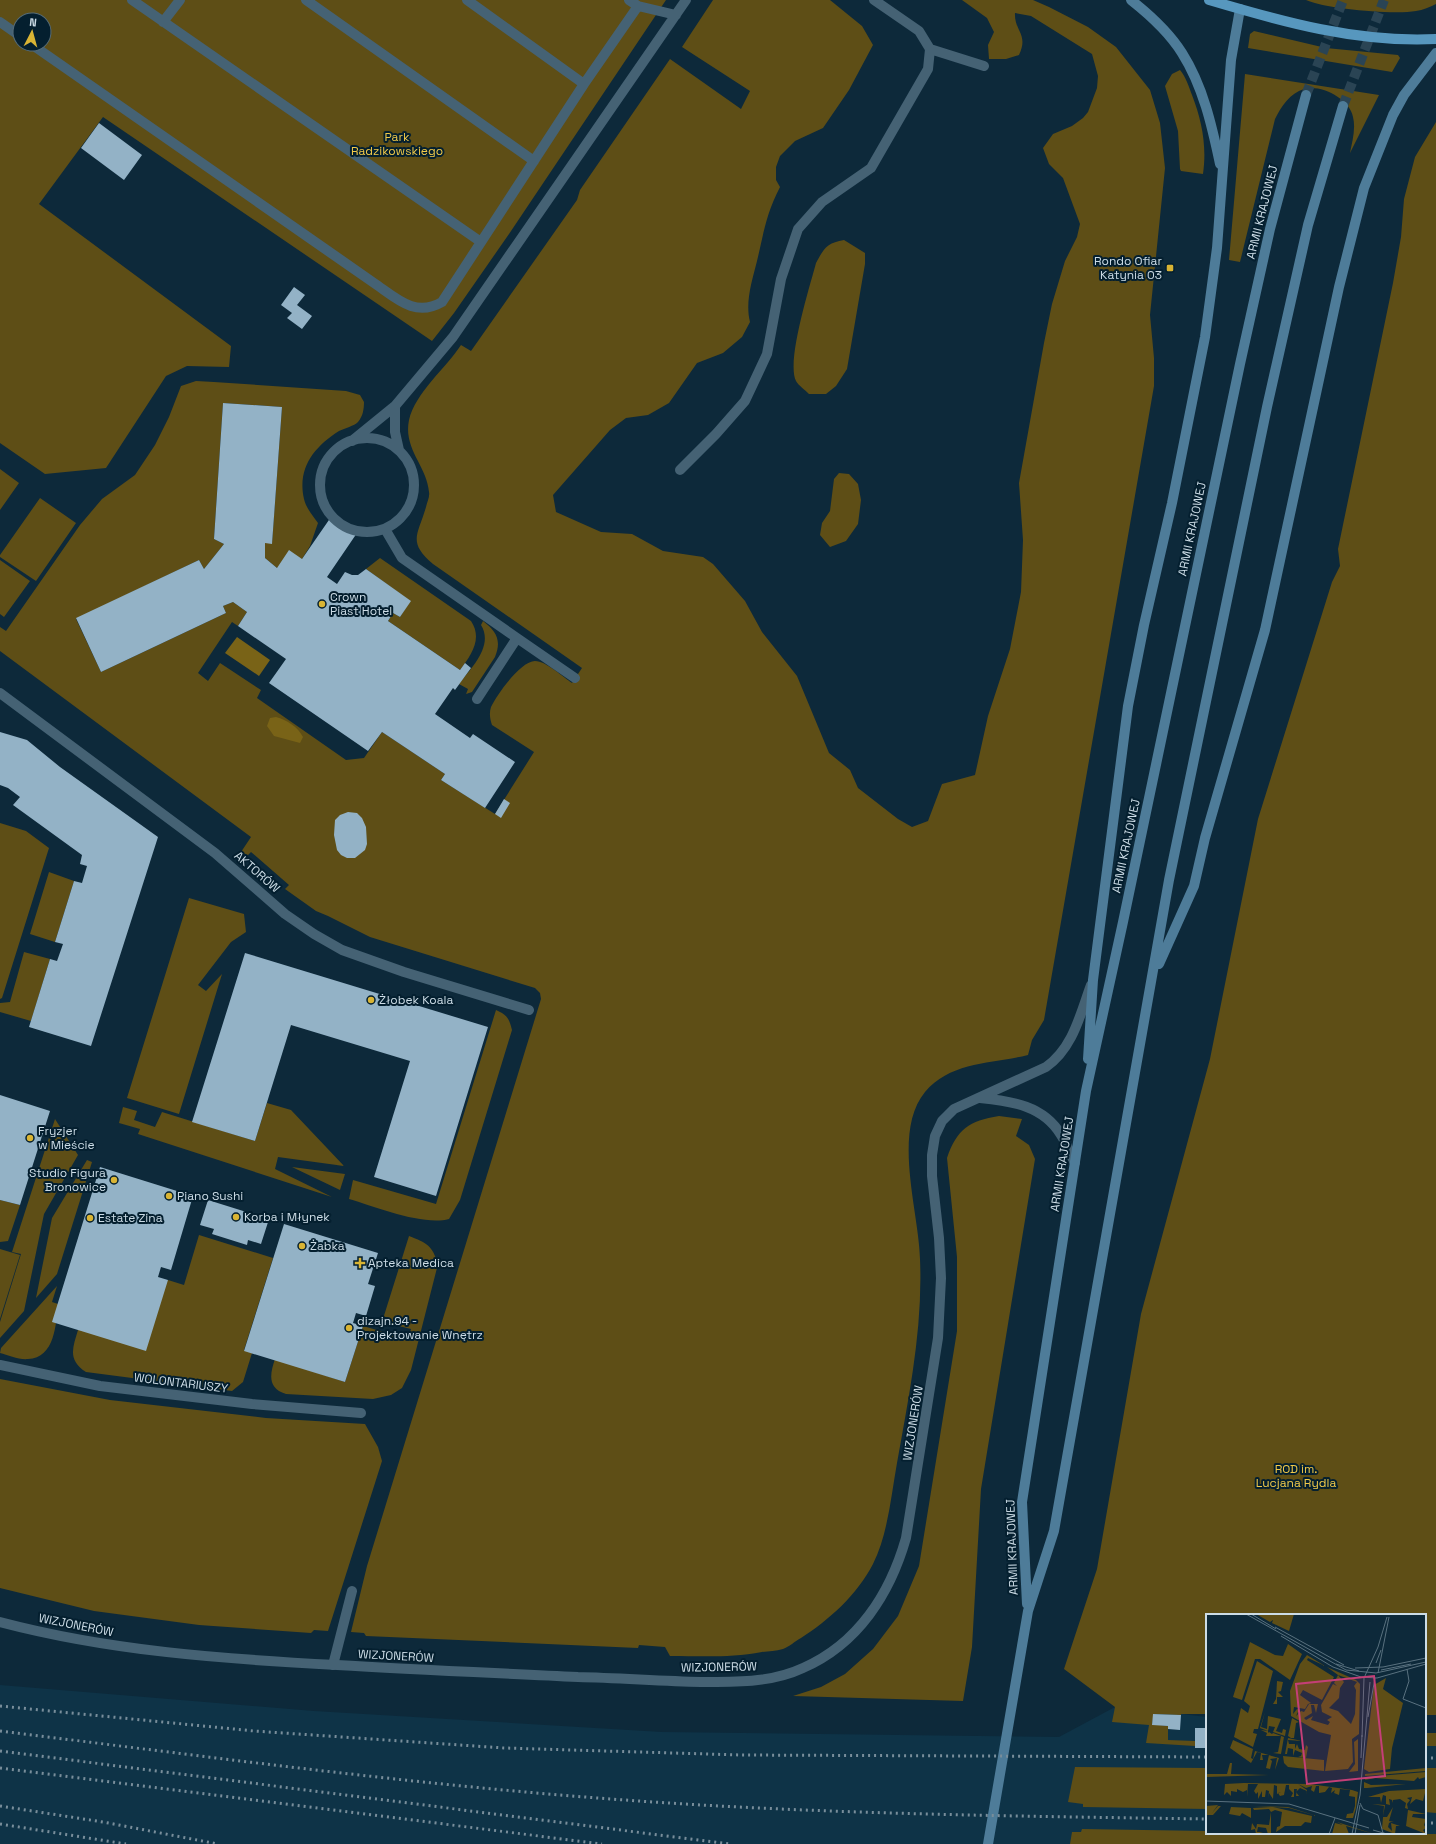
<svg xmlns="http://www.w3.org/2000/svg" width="1436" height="1844" font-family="'Space Grotesk',sans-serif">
  <rect width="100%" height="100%" fill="#0d293a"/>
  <!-- built -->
  <path fill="#0e3347" d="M0 1685 314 1711 662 1732 1059 1737 1115 1707 1181 1714 1207 1717V1833H1425V1733L1436 1734V1844H0Z"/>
  <!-- green -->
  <path fill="#5e4e16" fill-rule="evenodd" d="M0 0H666L509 234 454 313 432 341 103 117 39 204 231 346 229 367 187 366 166 376 106 468 45 474 0 443ZM20 20H44V44H20Z
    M713 0H830L862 26 873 45 849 90 823 128 795 141 780 156 776 167V180L780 187C766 214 764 232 757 261 752 281 745 302 750 322L742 337 723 353 697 363 669 403 648 415 626 418 610 430 553 495 556 512 601 532 632 534 663 551 703 557 713 564 745 601 762 632 797 676 829 753 850 770 858 788 898 819 912 827 928 821 942 784 975 775 988 716 1010 649 1021 592 1023 540 1019 483 1044 343 1052 304 1065 261 1077 237 1080 224 1063 178 1049 164 1043 148 1053 134 1072 126 1083 118 1088 112 1097 88 1098 76 1092 54 1031 16 1015 13C1014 31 1029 34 1019 55L1006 59H989L988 45 994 32 987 18 962 0H1033L1049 7 1088 27 1116 47 1150 90 1160 123 1165 168 1150 315 1154 358V386L1044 1020 1032 1040 1028 1055C992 1064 951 1061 925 1092 892 1132 919 1212 920 1259 923 1328 909 1396 897 1463 891 1496 888 1534 873 1564 857 1595 829 1620 801 1638 795 1641 789 1647 783 1649 776 1651 769 1651 762 1652 730 1658 702 1656 670 1656L665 1647 639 1645 638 1648 366 1636 364 1633 351 1632 367 1566 541 999 540 993 535 988 370 937 328 916 316 911 285 889 289 885 251 852 248 855 241 852 251 837 0 651V627L6 631 80 525 102 499 135 475 155 445 169 417 181 386 196 381 214 382 346 391 360 395 364 402C364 409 363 416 358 422 354 426 345 428 339 431 314 447 297 468 304 499 306 508 313 516 318 523L310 546 302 559 277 568 265 558V543H272L282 407 223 403 214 539 224 544 204 569 199 560 76 619 101 672 226 613 223 606 233 602 247 612 238 626 232 622 198 673 208 681 220 663 261 690 257 698 346 760 364 758 382 732 445 774 441 780 495 814 534 752 492 725C490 719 489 713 491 707 497 694 521 661 535 661 546 661 563 677 572 683L582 668 433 564C407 542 418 535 426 507 427 502 430 497 429 492 427 466 403 449 409 420 415 393 446 368 461 345L471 351 577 200 580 190 670 59 741 109 750 91 682 47Z
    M1306 0H1436V4C1430 7 1423 10 1416 11 1394 15 1326 9 1306 0Z
    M1254 31 1326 48 1398 55 1400 58 1392 72 1248 48 1250 34Z
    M1180 70C1186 77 1189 87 1192 95 1202 121 1207 146 1203 174L1181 171 1180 169 1178 131 1165 86 1172 74Z
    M1245 74 1379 95 1350 153C1352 142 1356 129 1353 117 1350 99 1321 84 1304 89 1290 93 1281 107 1275 119L1240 262 1229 260Z
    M1436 122V1715H1425V1615H1207V1714H1181V1715L1154 1714 1152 1724 1168 1726V1740L1195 1741V1746L1146 1743 1149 1725 1112 1722 1115 1707 1064 1669 1097 1569 1141 1314 1210 1059 1258 819 1332 582 1340 566 1338 549 1393 283 1401 237 1404 199 1415 157Z
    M844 240 865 253V264L847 369 836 386 826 394H809C805 390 798 385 796 381 786 361 810 286 816 263 824 248 827 243 844 240Z
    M0 469 19 483 0 510Z
    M839 473 849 474 858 484 861 500 858 524 846 541 830 547 820 535 822 523 830 511 834 479Z
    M40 498 76 523 36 581 0 557V555Z
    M380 558 471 621C483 639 471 655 460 670L388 621 393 613 400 617 410 601 366 569Z
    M0 560 30 581 4 617 0 614Z
    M483 621C496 631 502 640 495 657L472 692 466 694 468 689 459 684C471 668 494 646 481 625Z
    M0 823 26 831 49 848 2 998 0 999Z
    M49 872 74 881 55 942 30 934Z
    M189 898 244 914 246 932 231 942 198 985 206 991 222 974 179 1114 127 1098Z
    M24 952 50 959 31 1021 0 1012V1003L10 1002Z
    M496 1010C507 1015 509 1018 512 1030L460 1200 449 1219C423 1226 376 1207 349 1199L353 1180 436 1204Z
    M267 1103 291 1110 344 1166 278 1157 275 1169 332 1197 138 1134 140 1129 119 1123 123 1107 137 1111 134 1120 155 1127 162 1112 255 1141Z
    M999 1116 1022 1119 1016 1136 1029 1145 1035 1159 981 1489 972 1647 963 1701 793 1696 821 1687 845 1674 873 1649 898 1616 919 1566 957 1331V1257L947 1158C957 1129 969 1121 999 1116Z
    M55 1119 78 1155 44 1214 24 1311 0 1338V1322L21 1254 12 1252Z
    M87 1160 92 1162 57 1274 36 1298 52 1218Z
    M292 1167 345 1174 340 1190Z
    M0 1200 20 1205 8 1241 0 1242Z
    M199 1235 273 1258 244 1350 252 1353 243 1382 232 1391 86 1372C67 1360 73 1347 78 1330L168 1280 184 1285Z
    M409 1236C427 1243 432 1245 438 1264L411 1370 402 1388 391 1395 373 1399 286 1394C267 1388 270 1374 275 1359L345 1382 363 1326 408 1339 411 1329 382 1322Z
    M0 1249 20 1255 0 1319Z
    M57 1286 52 1302 58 1304C56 1324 55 1358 28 1359 19 1360 8 1355 0 1353L1 1348Z
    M0 1379 110 1400 266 1418 365 1424 378 1447 382 1461 328 1631 314 1630 311 1633 199 1625 94 1611 0 1588Z
    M1425 1733H1436V1746H1425Z
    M1075 1767 1207 1768V1809L1083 1807V1804L1068 1802Z
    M1425 1768H1436V1813L1425 1812Z
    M1082 1829 1207 1831V1833L1436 1834V1844H1070L1072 1832H1081Z"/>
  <!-- water -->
  <path fill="#796317" d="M237 637 270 660 259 676 225 653Z
    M276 717C287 720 298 727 303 737L300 743 274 736 267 726 270 718Z"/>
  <!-- building -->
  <path fill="#93b2c6" d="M99 123 142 155 124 180 81 148Z
    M294 287 305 295 297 305 312 316 302 329 287 318 292 313 281 305Z
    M223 403 282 407 272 544 265 543V558L277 568 289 550 302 559 331 517 357 533 327 577 337 584 345 572 352 575H358L366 569 411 601 400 617 393 613 388 621 460 670 465 663 471 668 455 690 453 688 435 714 470 738 473 734 515 762 485 808 441 780 445 774 382 732 368 751 269 683 286 659 238 626 247 612 233 602 223 606 226 613 101 672 76 618 199 560 204 569 224 544 214 539Z
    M0 732 27 740 60 767 158 837 91 1046 29 1027 50 959 57 961 63 944 55 942 74 881 82 883 87 866 80 864 82 855 13 805 20 797 8 788 0 785Z
    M504 799 510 803 501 818 495 814Z
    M348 812 357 813 362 818 366 827 367 844 365 850 355 858H347L341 855 337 850 334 835 335 820 340 815Z
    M245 953 488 1027 436 1196 374 1177 410 1061 291 1025 255 1141 192 1122Z
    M0 1095 50 1111 20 1205 0 1200Z
    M100 1167 193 1196 171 1270 161 1267 158 1277 168 1280 146 1351 52 1322Z
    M208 1200 269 1219 261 1244 248 1240 247 1245 212 1234 214 1229 200 1225Z
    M284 1224 378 1253 368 1284 375 1286 366 1316 356 1313 353 1323 363 1326 345 1382 244 1351Z
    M1153 1714 1181 1715 1180 1730 1168 1729V1726L1152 1725Z
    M1195 1728H1207V1748H1195Z"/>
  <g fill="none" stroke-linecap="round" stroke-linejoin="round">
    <!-- secondary-tunnel -->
    <path stroke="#2a4454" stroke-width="10" stroke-dasharray="10 5" stroke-linecap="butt" d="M1306 95 1343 0
      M1343 106 1384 0"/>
    <!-- lane -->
    <path stroke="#456274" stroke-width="10" d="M132 0 481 242
      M306 0 534 161
      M467 0 584 84
      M629 0 638 6 676 15
      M0 22 20 36
      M163 22 180 0
      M31 44 374 283C396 298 415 318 442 302L584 84 638 6
      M930 49 984 66
      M395 406V432L399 450
      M320 485a47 47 0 1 1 94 0a47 47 0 1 1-94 0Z
      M352 441 395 406 453 337 686 0
      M680 470 716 434 745 401 767 354 781 279 798 229 822 202 871 168 928 69 930 49 919 31 874 0
      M385 529 402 558 517 638 477 699
      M517 638 575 678
      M333 1665 352 1591"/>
    <!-- street -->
    <path stroke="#456274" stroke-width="10" d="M0 693 215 853 285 914 314 934 342 950 404 972 529 1010
      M980 1098C1012 1101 1044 1106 1061 1135 1067 1144 1070 1154 1075 1163
      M0 1365 100 1386 252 1404 361 1413
      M0 1622C110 1651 223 1659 337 1665 417 1670 497 1673 578 1677 619 1678 660 1681 701 1682 735 1682 771 1683 803 1668 858 1644 890 1594 906 1538L938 1338 941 1278 939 1238 932 1176V1155L935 1136 942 1121 954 1109 1046 1067C1073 1048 1080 1015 1091 985"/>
    <!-- secondary -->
    <path stroke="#4e7c99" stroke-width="10" d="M1131 0C1150 15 1169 32 1182 53 1203 86 1212 126 1220 164
      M1159 964 1194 886 1205 838 1265 630 1339 287 1364 188 1393 115 1404 95 1436 53
      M1088 1059 1093 980 1128 706 1144 625 1172 503 1205 337 1217 248 1231 60 1240 9
      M1027 1604 1022 1502 1086 1091 1123 922 1240 364 1270 229 1306 95
      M988 1844 1028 1611 1054 1531 1169 880 1267 407 1308 225 1343 106"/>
    <!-- primary -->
    <path stroke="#5797be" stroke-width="10" d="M1209 0C1283 22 1358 43 1436 39"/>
    <!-- rail -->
    <path stroke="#798e9b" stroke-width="3" stroke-dasharray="2 4" stroke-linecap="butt" d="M0 1706 254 1731 504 1748 741 1755 1207 1757
      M0 1731C203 1756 407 1784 611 1799 809 1814 1008 1816 1207 1819
      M0 1751 730 1844
      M1425 1758H1436
      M0 1768 602 1844
      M0 1806 103 1822 218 1844
      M1425 1823H1436
      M0 1824 126 1844"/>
  </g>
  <!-- markers -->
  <g fill="#d9b434" stroke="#041f2f" stroke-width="1.5">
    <rect x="1166" y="264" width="8" height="8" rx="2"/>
    <circle cx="322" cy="604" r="4"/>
    <circle cx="371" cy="1000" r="4"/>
    <circle cx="30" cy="1138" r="4"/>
    <circle cx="114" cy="1180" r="4"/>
    <circle cx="169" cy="1196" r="4"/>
    <circle cx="236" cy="1217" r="4"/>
    <circle cx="90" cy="1218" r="4"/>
    <circle cx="302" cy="1246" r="4"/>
    <path d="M358 1257h4v4h4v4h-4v4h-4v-4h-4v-4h4z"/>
    <circle cx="349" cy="1328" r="4"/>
  </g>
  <g text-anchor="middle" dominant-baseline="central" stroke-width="4" stroke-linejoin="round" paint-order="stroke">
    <!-- park labels -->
    <g font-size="12" fill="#f1ca4a" stroke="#041f2f">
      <text x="397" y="137">Park<tspan x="397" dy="14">Radzikowskiego</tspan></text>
      <text x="1296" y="1469">ROD im.<tspan x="1296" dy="14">Lucjana Rydla</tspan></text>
    </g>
    <!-- street labels -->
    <g font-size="12" fill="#ccdce6" stroke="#041f2f">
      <text transform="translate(1262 212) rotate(-76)">ARMII KRAJOWEJ</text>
      <text transform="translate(1192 529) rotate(-78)">ARMII KRAJOWEJ</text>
      <text transform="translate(1126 846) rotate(-78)">ARMII KRAJOWEJ</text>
      <text transform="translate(257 872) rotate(41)">AKTORÓW</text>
      <text transform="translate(1062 1164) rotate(-81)">ARMII KRAJOWEJ</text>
      <text transform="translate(181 1383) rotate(7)">WOLONTARIUSZY</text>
      <text transform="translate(913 1423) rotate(-81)">WIZJONERÓW</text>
      <text transform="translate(1012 1547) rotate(-92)">ARMII KRAJOWEJ</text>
      <text transform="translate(76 1625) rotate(11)">WIZJONERÓW</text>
      <text transform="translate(396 1656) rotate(3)">WIZJONERÓW</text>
      <text transform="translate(719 1667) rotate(-1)">WIZJONERÓW</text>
    </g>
    <!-- poi labels -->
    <g font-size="12" fill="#ccdce6" stroke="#041f2f" text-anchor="start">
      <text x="1162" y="261" text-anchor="end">Rondo Ofiar<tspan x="1162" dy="14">Katynia 03</tspan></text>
      <text x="330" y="597">Crown<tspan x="330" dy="14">Piast Hotel</tspan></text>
      <text x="379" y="1000">Żłobek Koala</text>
      <text x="38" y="1131">Fryzjer<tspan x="38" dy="14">w Mieście</tspan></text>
      <text x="106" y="1173" text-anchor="end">Studio Figura<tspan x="106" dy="14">Bronowice</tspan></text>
      <text x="177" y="1196">Piano Sushi</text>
      <text x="244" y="1217">Korba i Młynek</text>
      <text x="98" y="1218">Estate Zina</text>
      <text x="310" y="1246">Żabka</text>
      <text x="368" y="1263">Apteka Medica</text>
      <text x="357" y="1321">dizajn.94 -<tspan x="357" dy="14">Projektowanie Wnętrz</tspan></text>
    </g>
  </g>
  <!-- overview -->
  <g transform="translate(1206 1614)">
    <rect width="220" height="220" fill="#0d293a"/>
    <path d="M50 0H88L83 17 66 9 67 6 64 8ZM44 28 69 41 77 42 82 30 96 40 84 66 54 45H49L36 86 27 83ZM101 41 119 52 102 44 101 46 128 63 116 86 97 76 94 81 105 89 102 90 99 95 88 93 87 100 91 95 94 96 92 98 90 102 95 97 98 98 103 90H112L110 99 108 91H105L106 99 98 104 100 106 107 102 105 106 122 111 124 108 121 106 126 103 116 98 115 91 127 70 131 72 128 69 132 61 121 53 150 66 154 70 153 120 146 125 147 148 142 155 119 157 125 121 113 118 85 102 84 77 94 50ZM132 61 151 68 148 72 150 76 149 100 145 110 132 97 123 94 133 84 134 74 138 68ZM51 47 67 57 52 115H48L47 119 51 120 47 133 28 123 35 94 42 99 44 92 38 87ZM180 64 177 75 197 89 186 134 184 155 163 158 158 155 168 71ZM71 67 77 68 75 77 72 78 77 83H71V90H67L70 85ZM59 98 55 113 61 115 62 102 75 105 70 117 76 119 77 115 80 116 79 122 67 118 69 113 63 112 62 117 54 114ZM86 104 93 108 90 109 88 124H85L82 122ZM55 116 62 117V119L63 118 66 120 67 119 78 123 75 140 67 139 72 138 75 122H60L61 119ZM82 124 96 127 82 126 83 130H89V135L91 130 93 135 99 136 100 131 102 133 100 144 92 143 95 142 96 139 89 136 87 142V135L82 134 81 140H79ZM152 125V157L143 158 149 150 148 128ZM27 126 47 135 45 144 47 145 49 137 73 144 69 156 71 144 64 145 66 147 64 155 60 154 63 141H56L57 146H54L55 139 51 138 45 149 24 134ZM77 142 118 146V157L82 153 78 149ZM24 149H26L25 160 63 161 0 163V160H21ZM220 154V157L159 162V160ZM220 158V163L213 165 212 163 208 167 169 164 159 166 160 163ZM158 168 165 171 200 170 161 174H158ZM38 169 104 170 146 176 152 178 150 194 147 204H140L141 200 147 199 149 192V183L143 182 144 176 134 175 133 181 128 179 129 176 125 179 126 174 123 173 119 178 113 179V172H110L108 178 105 176 106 172 100 174 92 170 101 176 100 181 101 177 94 174 90 178 93 182H90L91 175H88V183H85L87 179 83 175V171H80L78 181 74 182 72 179 75 178 71 180V172L68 171 67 185 63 179 62 185 63 177 60 176 59 183H56V177L52 185V178L50 180 48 177 52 170H42L41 183V176L37 178 31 175V178L25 177V182L21 178 18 181 19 170ZM220 175 217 187 210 185 204 190 206 183 201 184 204 186 201 190 202 195 199 194 200 189 194 185 187 186 186 189V186L183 185 184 191 180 190V182L177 181 175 189 174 183H162L183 177ZM166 190 179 191 177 203H181L187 193 183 207 188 208H185L183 209 182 213 186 217 185 209 194 212H190L189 220 176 215 178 192ZM12 191 6 199 12 192H15L7 201H0V192ZM47 192 82 193 111 202 83 194 67 193 106 202 105 209 99 208 95 212H79L70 218 71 213 74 212 76 198 69 196 65 198V220H62L60 214 52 213 51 218H57L50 220 49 215 45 216 46 209 50 215 51 210 63 211 65 198 63 195 48 196 47 194 65 193ZM25 193 45 194V204L36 199 34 202 23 200ZM202 196 220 200H207L206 203 220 205 218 211 220 214 217 216 220 220 200 212ZM131 208 168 220 140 212 143 220H126L129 209 137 211Z" fill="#5e4e16" fill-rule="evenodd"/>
    <path fill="none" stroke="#59717f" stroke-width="1" d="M40 0 140 56 170 59 220 48M45 0 70 15M69 13 138 51M75 22 127 53 155 63 171 64 220 50M170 49 175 36M130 50 153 57M149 54 177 53 220 44M201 55 203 67 197 85 220 94M175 56 205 50M172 59 183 3M162 103 169 64M156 123 158 64 172 33 181 3M155 144 156 121M0 187 83 190 163 214M154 189 157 195 172 201 177 219M167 216 181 220M123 220 129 204M146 220 154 181 164 68M149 220 154 191"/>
    <path fill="#c43f77" fill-opacity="0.15" stroke="#c43f77" stroke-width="2" d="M168 62 179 162 101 170 90 70Z"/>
    <rect width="220" height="220" fill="none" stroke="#ccdce6" stroke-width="2"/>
  </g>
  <!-- north arrow -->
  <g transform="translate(32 32) rotate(6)"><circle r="19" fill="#041f2f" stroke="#546b78"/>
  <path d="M0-3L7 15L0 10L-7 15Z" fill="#d9b434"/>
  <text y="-6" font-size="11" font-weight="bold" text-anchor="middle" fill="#ccdce6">N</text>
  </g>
</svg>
